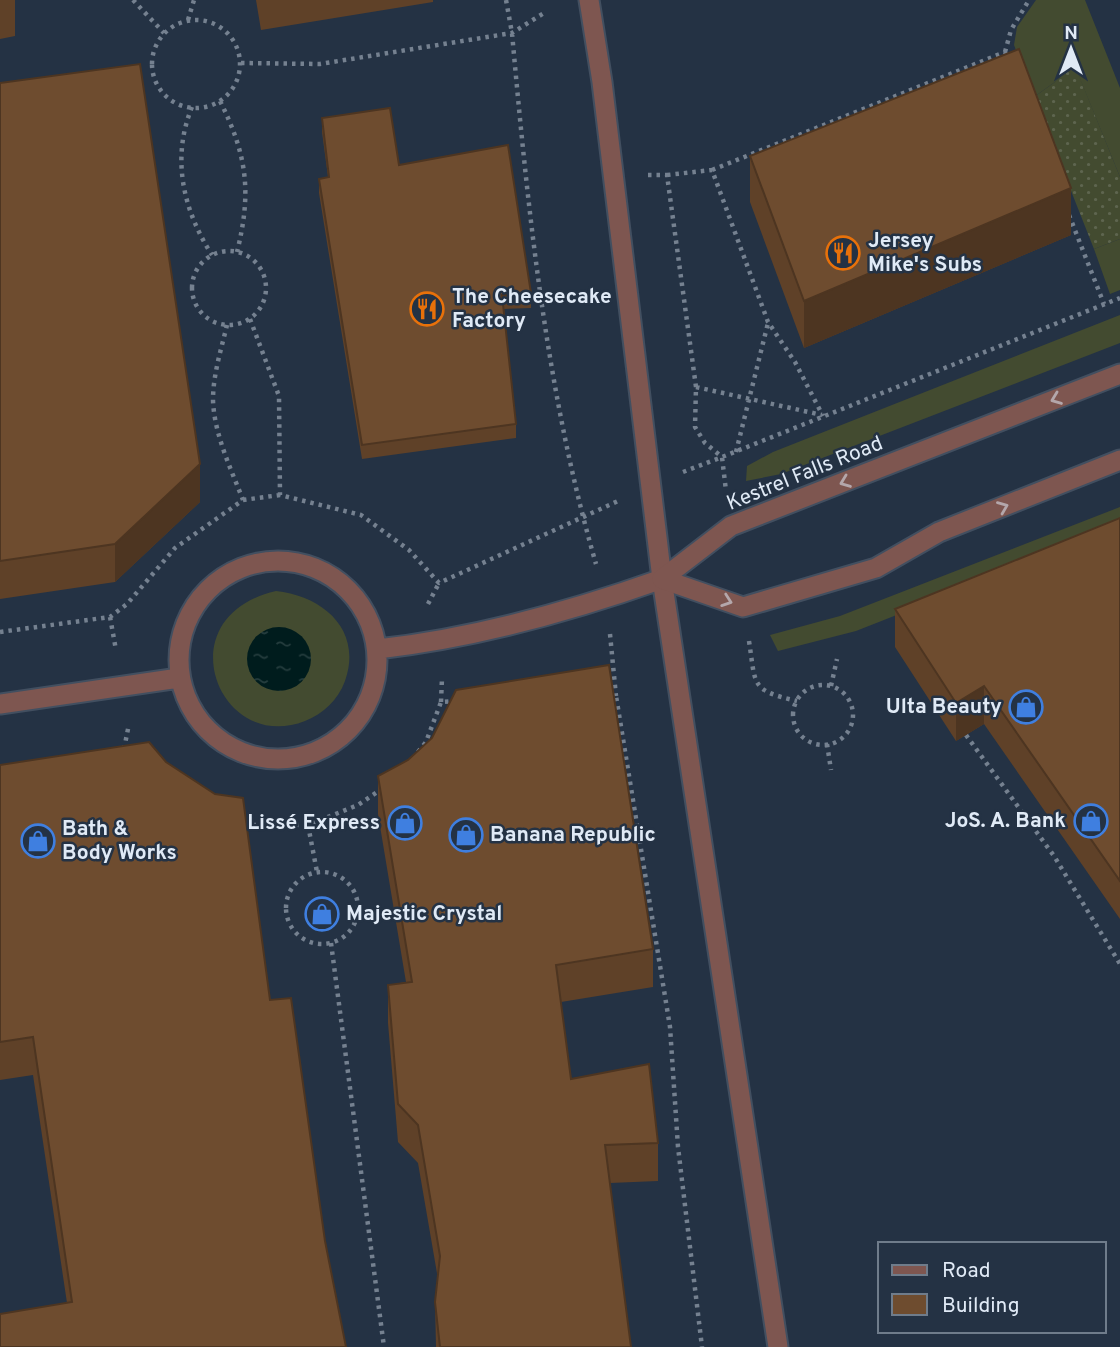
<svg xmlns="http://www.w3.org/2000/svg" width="1120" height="1347" font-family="Overpass,sans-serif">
  <defs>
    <pattern id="grass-dots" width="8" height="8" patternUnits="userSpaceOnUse" patternTransform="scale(1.75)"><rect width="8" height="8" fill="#434b30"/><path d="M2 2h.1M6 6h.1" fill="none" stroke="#5e654f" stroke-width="1.8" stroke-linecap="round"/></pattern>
    <pattern id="water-ripples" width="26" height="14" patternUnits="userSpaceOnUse" patternTransform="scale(1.75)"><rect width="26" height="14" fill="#001c1d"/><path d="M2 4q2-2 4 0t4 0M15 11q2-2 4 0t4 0" fill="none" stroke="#253d3e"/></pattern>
  </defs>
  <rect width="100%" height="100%" fill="#243244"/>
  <!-- grass -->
  <path fill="url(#grass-dots)" d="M1074 63 1120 177V239L1094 249 1034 97 1055 82Z"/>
  <!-- garden -->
  <path fill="#434b30" d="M1036 0H1085L1120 88V177L1074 64 1055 82 1034 97 1014 45 1017 27Z
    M1120 239V290L1110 294 1094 249Z
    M1120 315V343L781 474 746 481 747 466 773 452Z
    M1120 507V527L856 631 778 651 770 635 840 616Z
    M276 591C323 596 363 630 345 681 338 700 323 714 305 721 219 755 164 617 276 591Z"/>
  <!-- water -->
  <path fill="url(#water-ripples)" d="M247 659a32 32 0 1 1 64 0a32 32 0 1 1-64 0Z"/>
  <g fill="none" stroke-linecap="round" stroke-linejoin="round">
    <defs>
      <path id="service" d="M589 0 602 82 662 579 778 1347
        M179 660a99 99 0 1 1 198 0a99 99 0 1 1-198 0Z
        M378 649C476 638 569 612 662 579
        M0 704 179 678"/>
      <path id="tertiary" d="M662 579 731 526 1120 374
        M662 579 743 607 876 568 939 532 1120 460"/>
    </defs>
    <!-- service casing -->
    <use href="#service" stroke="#424f60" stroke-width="23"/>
    <!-- tertiary casing -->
    <use href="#tertiary" stroke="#424f60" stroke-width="23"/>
    <!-- path -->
    <path stroke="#758190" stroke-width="4.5" stroke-dasharray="3.5 5" stroke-linecap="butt" d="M133 0 164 33
      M506 0 512 33C528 210 546 392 596 564
      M188 20 194 0
      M152 64a44 44 0 1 1 88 0a44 44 0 1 1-88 0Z
      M1005 52 1011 30 1029 0
      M241 63 320 64 512 33 544 13
      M220 101C247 155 252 192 237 252
      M192 107C171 158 183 210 212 255
      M712 170 1005 52 1007 57
      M648 175H667L696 387 695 427 705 443 722 457 1120 298
      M667 175 712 170 768 322 795 362 823 416
      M1069 215 1104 304
      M192 288a37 37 0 1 1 74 0a37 37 0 1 1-74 0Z
      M250 319 279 396 280 495 361 515 409 550 439 583 618 501
      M696 387 822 415
      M736 452 768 323
      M683 472 722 457 726 491
      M243 500 280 495
      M428 604 439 583
      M110 617 116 650
      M0 632 110 617 127 604 175 548 243 500C231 469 214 434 213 400 213 375 221 350 227 325
      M610 634 616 696
      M749 641C756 686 750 690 797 701
      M793 715a30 30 0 1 1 60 0a30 30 0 1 1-60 0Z
      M831 686 837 659
      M610 693 616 696 670 1027 678 1147 702 1347
      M441 702 442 678
      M966 735 1054 856 1120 964
      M827 744 831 770
      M124 749 129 724
      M418 752 426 742 441 702 454 701
      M244 825H308L358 805 383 788
      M308 825 317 872
      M286 908a36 36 0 1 1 72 0a36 36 0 1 1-72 0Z
      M331 943 384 1347"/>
    <!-- service -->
    <use href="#service" stroke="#7e5650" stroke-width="19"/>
    <!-- tertiary -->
    <use href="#tertiary" stroke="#7e5650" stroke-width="19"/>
  </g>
  <!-- wall -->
  <path fill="#5f4128" d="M0 0H15V36L0 39Z
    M256 0H433V2L261 30Z
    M0 83 200 502 115 582 0 599Z
    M322 118 399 165 531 293V308L504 309 516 424V438L362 459 319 193V179L328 177 322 132Z
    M750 156 1071 235 804 348 750 202Z
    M1120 518V919L984 724 956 741 895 647V609Z
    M0 765 270 1000 325 1241 67 1303 33 1075 0 1080Z
    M378 776 653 949V987L561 1002 571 1079 658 1143V1181L610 1183 631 1347H436L435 1302 438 1279 418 1163 398 1142 388 1023V985L406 982 378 814Z"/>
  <!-- shaded-wall -->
  <path fill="#4d3521" d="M1071 188V235L804 348V301Z
    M200 464V502L115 582V544Z
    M984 686V724L956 741V703Z"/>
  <!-- building -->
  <path fill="#6e4c2f" stroke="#4d3521" stroke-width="2" d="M1019 49 1071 188 804 301 750 156Z
    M140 64 200 464 115 544 0 561V83Z
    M390 108 399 165 508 145 531 293 502 295 516 424 362 445 319 179 329 177 322 118Z
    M1120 518V881L984 686 956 703 895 609Z
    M609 665 653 949 556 965 571 1079 649 1064 658 1143 605 1145 631 1347H440L435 1302 440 1256 418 1125 398 1104 388 985 412 982 378 776 408 760 432 738 456 690Z
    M149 742 166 762 215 794 243 798 270 1000 291 998 325 1241 346 1347H0V1314L72 1302 33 1037 0 1042V765Z"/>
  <!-- one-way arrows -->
  <defs><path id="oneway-chevron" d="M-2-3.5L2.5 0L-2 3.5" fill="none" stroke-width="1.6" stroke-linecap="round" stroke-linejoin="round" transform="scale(1.75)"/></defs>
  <g stroke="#b4a7ab">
    <use href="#oneway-chevron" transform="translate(1056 399) rotate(159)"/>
    <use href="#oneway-chevron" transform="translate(845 482) rotate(159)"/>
    <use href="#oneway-chevron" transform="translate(1003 507) rotate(-22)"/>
    <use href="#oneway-chevron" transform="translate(727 601) rotate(19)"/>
  </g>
  <!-- icons -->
  <defs>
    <symbol id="restaurant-ring" viewBox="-11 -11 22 22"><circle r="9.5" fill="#243244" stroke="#e8710a" stroke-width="1.5"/><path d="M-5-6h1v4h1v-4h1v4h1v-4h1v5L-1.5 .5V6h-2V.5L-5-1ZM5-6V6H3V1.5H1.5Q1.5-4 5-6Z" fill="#e8710a"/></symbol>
    <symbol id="shop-ring" viewBox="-11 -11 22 22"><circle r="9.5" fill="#243244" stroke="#3f7fe0" stroke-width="1.5"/><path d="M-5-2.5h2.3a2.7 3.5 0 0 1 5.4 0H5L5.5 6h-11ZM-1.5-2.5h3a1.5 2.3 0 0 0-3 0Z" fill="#3f7fe0"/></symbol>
  </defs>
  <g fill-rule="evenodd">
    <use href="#restaurant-ring" x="824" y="234" width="38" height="38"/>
    <use href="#restaurant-ring" x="408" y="290" width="38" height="38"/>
    <use href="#shop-ring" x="1007" y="688" width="38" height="38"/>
    <use href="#shop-ring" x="1072" y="802" width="38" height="38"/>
    <use href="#shop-ring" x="386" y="804" width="38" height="38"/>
    <use href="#shop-ring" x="447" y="816" width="38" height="38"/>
    <use href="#shop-ring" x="19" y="822" width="38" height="38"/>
    <use href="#shop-ring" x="303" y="895" width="38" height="38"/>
  </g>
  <g text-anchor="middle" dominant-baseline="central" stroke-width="5" stroke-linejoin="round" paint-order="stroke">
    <!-- poi labels -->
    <g font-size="21" font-weight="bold" fill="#e0eaf6" stroke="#243244" text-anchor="start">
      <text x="868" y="241">Jersey<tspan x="868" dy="24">Mike's Subs</tspan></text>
      <text x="452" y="297">The Cheesecake<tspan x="452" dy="24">Factory</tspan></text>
      <text x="1002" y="707" text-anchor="end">Ulta Beauty</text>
      <text x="1066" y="821" text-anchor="end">JoS. A. Bank</text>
      <text x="380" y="823" text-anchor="end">Lissé Express</text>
      <text x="62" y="829">Bath &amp;<tspan x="62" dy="24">Body Works</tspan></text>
      <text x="490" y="835">Banana Republic</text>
      <text x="346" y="914">Majestic Crystal</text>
    </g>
    <!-- street labels -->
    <g font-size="21" fill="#e0eaf6" stroke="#243244">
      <text transform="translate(805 474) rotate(-22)">Kestrel Falls Road</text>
    </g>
  </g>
  <!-- legend -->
  <rect x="878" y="1242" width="228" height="91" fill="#243244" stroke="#6f7c8b" stroke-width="2"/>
  <rect x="892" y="1265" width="35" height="10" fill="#7e5650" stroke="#6f7c8b" stroke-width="2"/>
  <text x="942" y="1277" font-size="21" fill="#e0eaf6">Road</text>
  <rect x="892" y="1294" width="35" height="21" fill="#6e4c2f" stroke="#6f7c8b" stroke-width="2"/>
  <text x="942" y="1312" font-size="21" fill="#e0eaf6">Building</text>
  <!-- north arrow -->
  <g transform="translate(1071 49)" stroke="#243244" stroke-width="5" paint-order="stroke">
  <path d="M0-5L12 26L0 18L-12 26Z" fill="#e0eaf6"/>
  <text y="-10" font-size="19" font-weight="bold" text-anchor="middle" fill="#e0eaf6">N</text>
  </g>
</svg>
